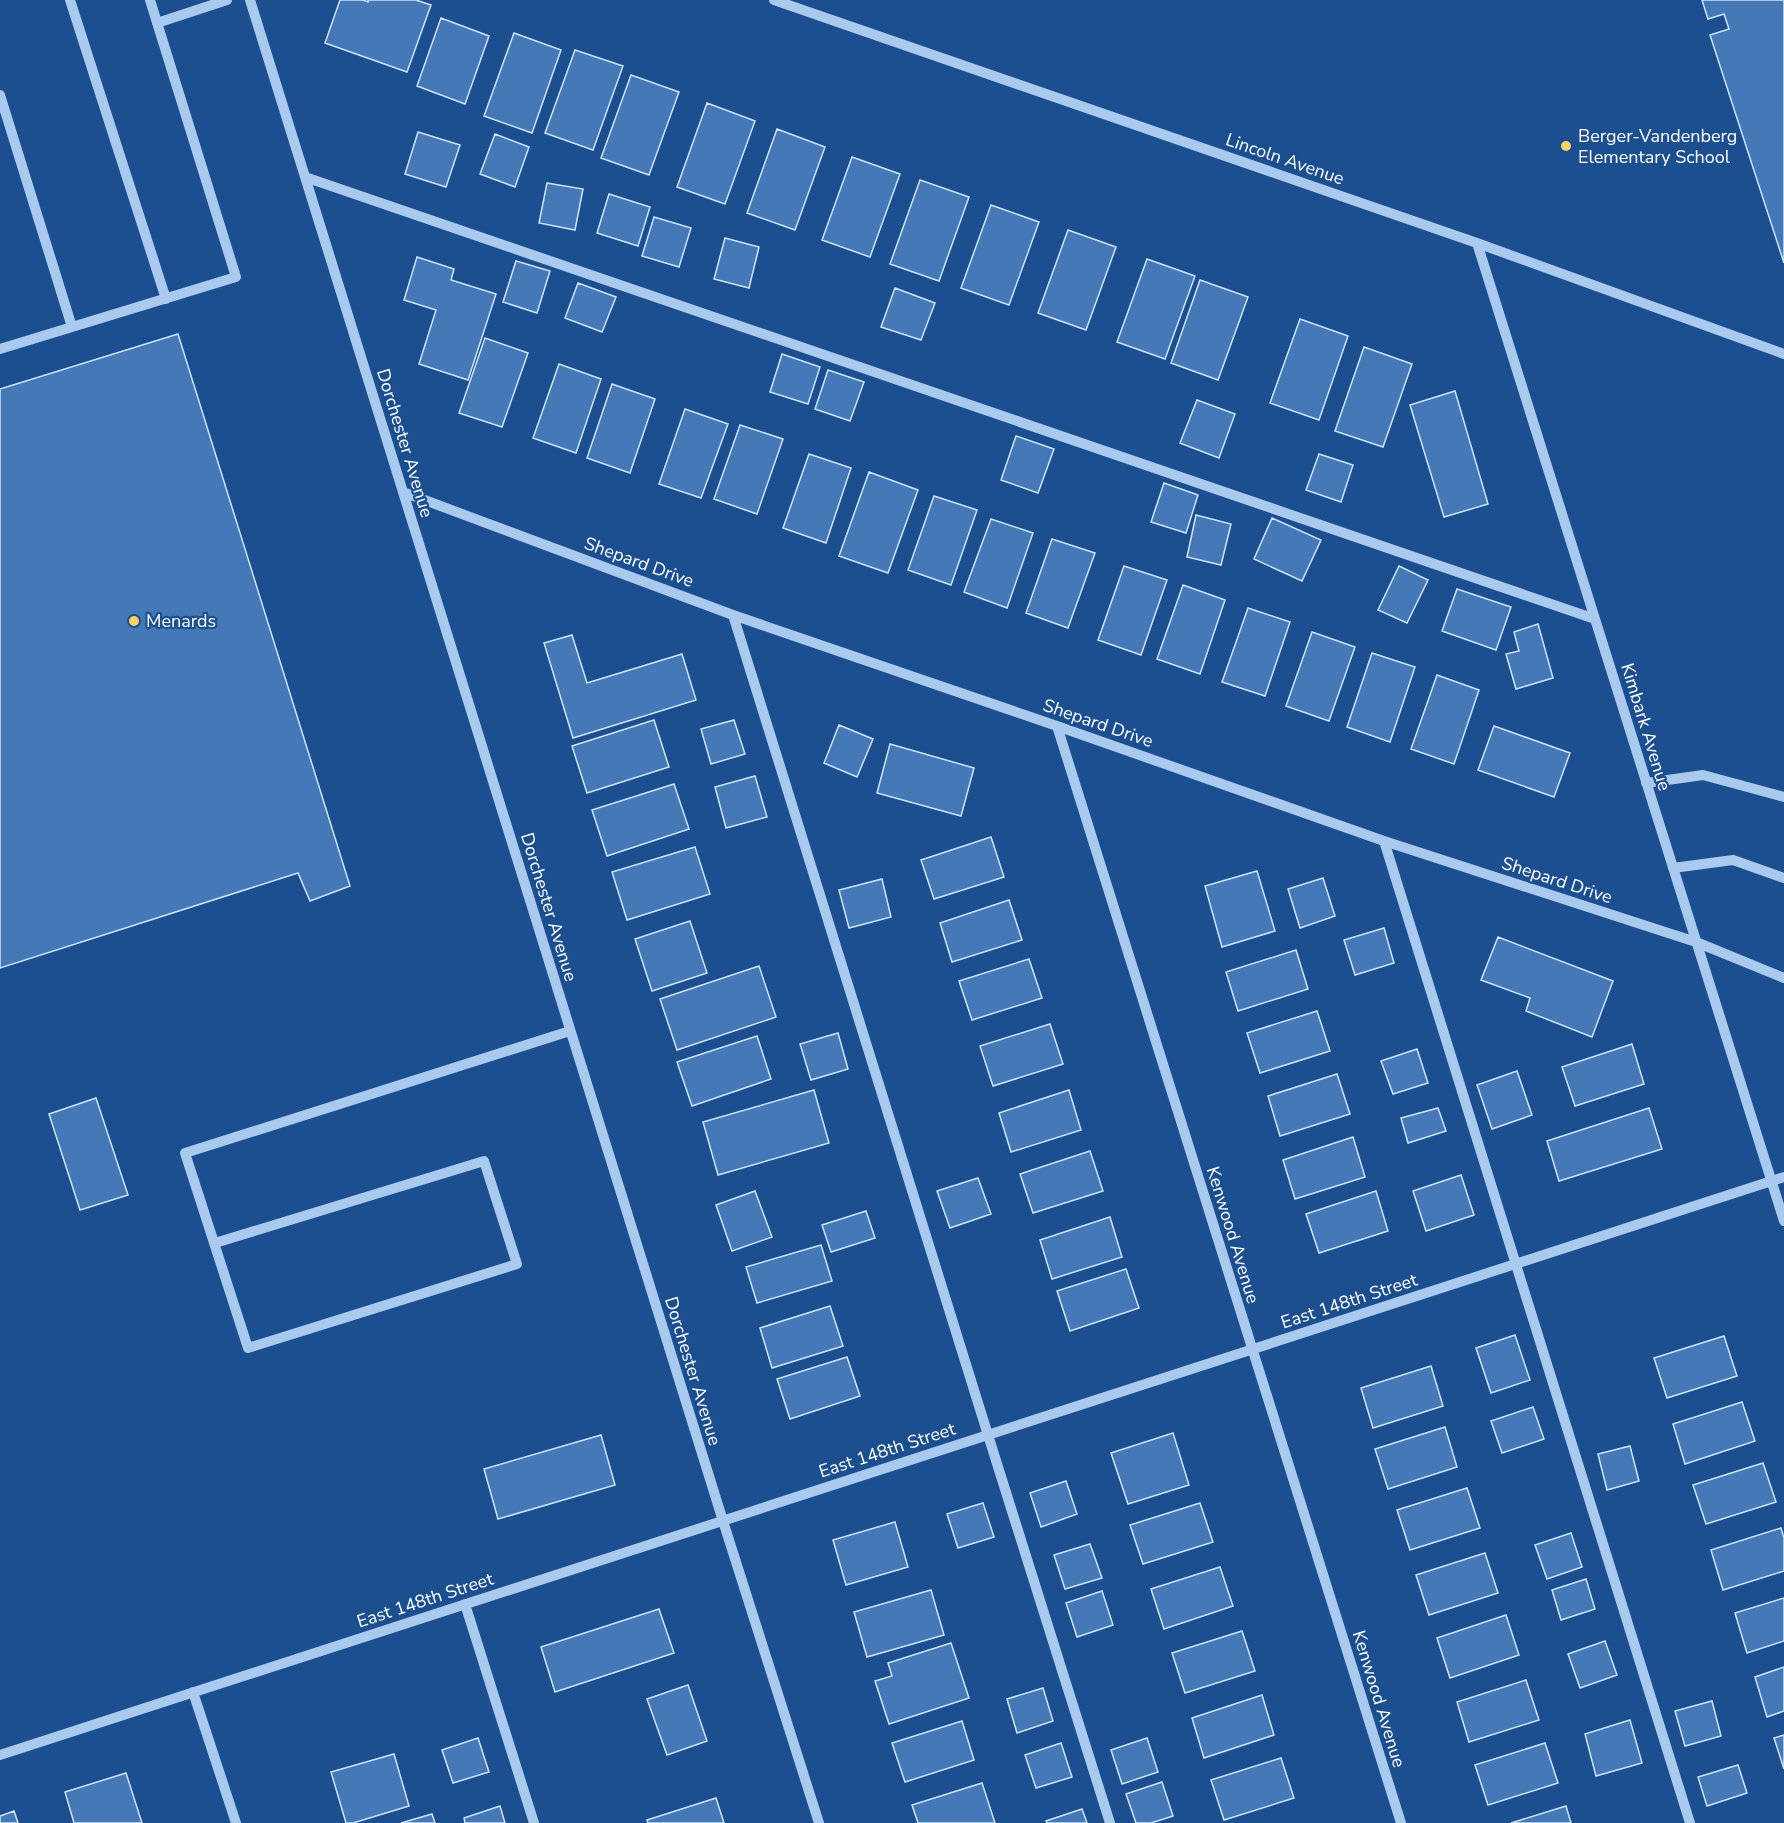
<svg xmlns="http://www.w3.org/2000/svg" width="1784" height="1823" font-family="'Nunito Sans',sans-serif">
  <rect width="100%" height="100%" fill="#1b4f8f"/>
  <!-- building -->
  <path fill="#4478b7" stroke="#cfe3fa" stroke-width="1.5" d="M340 0H363L368 2V0H416L431 5 407 72 325 43Z
    M1702 0H1784V263L1710 35 1729 29 1724 14 1708 19Z
    M441 18 489 36 465 104 417 86Z
    M514 33 561 50 532 133 484 116Z
    M575 50 623 66 593 150 545 133Z
    M631 75 679 92 649 175 601 158Z
    M707 103 755 121 725 204 677 187Z
    M777 129 825 147 795 230 747 213Z
    M418 132 460 145 446 187 405 174Z
    M495 134 529 147 515 187 480 174Z
    M852 157 900 174 870 257 822 240Z
    M920 180 969 197 939 281 890 264Z
    M547 183 583 189 575 230 539 223Z
    M609 194 650 207 638 246 597 233Z
    M991 205 1039 222 1009 305 961 288Z
    M654 217 691 228 679 267 642 256Z
    M1068 230 1116 247 1086 330 1038 313Z
    M725 238 759 247 749 288 714 279Z
    M417 257 454 269 451 280 496 294 468 380 419 364 436 310 404 300Z
    M1147 259 1195 276 1165 359 1117 342Z
    M516 261 550 271 537 313 503 302Z
    M1200 280 1248 297 1218 380 1171 363Z
    M578 283 616 297 602 332 565 318Z
    M895 288 935 303 921 340 881 327Z
    M1300 319 1348 336 1319 420 1270 403Z
    M178 334 350 886 310 901 298 873 0 968V389Z
    M485 338 528 353 502 427 459 413Z
    M1364 347 1412 364 1383 447 1335 431Z
    M782 354 820 367 808 404 770 392Z
    M559 364 601 379 576 453 533 438Z
    M828 370 864 382 850 421 815 409Z
    M612 384 655 399 630 473 587 458Z
    M1455 391 1488 504 1444 517 1410 405Z
    M1197 400 1235 414 1219 458 1180 443Z
    M685 409 728 424 701 498 659 484Z
    M740 425 783 439 757 514 714 499Z
    M1016 436 1054 449 1038 493 1001 480Z
    M809 454 851 468 826 543 783 528Z
    M1319 454 1353 465 1341 502 1306 490Z
    M869 472 918 490 888 573 839 556Z
    M1164 483 1198 495 1186 533 1151 522Z
    M934 496 977 510 951 585 908 570Z
    M1196 515 1231 524 1221 565 1187 557Z
    M1272 518 1321 540 1302 581 1254 559Z
    M991 519 1033 533 1007 608 964 592Z
    M1052 539 1095 553 1068 628 1026 613Z
    M1124 566 1167 580 1141 655 1098 640Z
    M1399 566 1428 580 1407 623 1378 610Z
    M1183 585 1225 600 1200 674 1157 659Z
    M1457 589 1511 607 1496 650 1442 631Z
    M1248 608 1290 622 1265 696 1222 682Z
    M1538 624 1553 678 1516 689 1506 654 1519 651 1514 632Z
    M1312 632 1355 647 1329 721 1286 706Z
    M572 635 587 683 682 654 696 700 573 738 544 643Z
    M1372 653 1415 667 1390 742 1347 727Z
    M1437 675 1479 690 1454 764 1411 749Z
    M654 720 669 767 587 793 572 746Z
    M734 720 745 754 711 764 701 729Z
    M839 725 873 739 857 777 824 763Z
    M1494 726 1570 753 1554 797 1478 770Z
    M890 744 974 768 961 816 877 793Z
    M755 776 767 817 726 828 715 787Z
    M674 784 689 829 607 856 592 810Z
    M991 837 1004 877 934 899 921 860Z
    M695 847 710 894 627 920 612 872Z
    M1257 871 1275 931 1222 947 1205 886Z
    M1323 878 1335 916 1300 928 1288 889Z
    M882 879 891 917 849 928 839 890Z
    M1009 900 1022 940 952 962 940 923Z
    M690 921 707 973 652 991 635 939Z
    M1384 928 1394 963 1355 975 1344 940Z
    M1498 937 1613 981 1592 1037 1526 1011 1530 998 1481 980Z
    M1296 950 1308 989 1238 1011 1226 972Z
    M1029 959 1042 998 972 1020 959 981Z
    M759 966 776 1017 677 1050 660 999Z
    M1317 1011 1330 1051 1260 1073 1247 1033Z
    M1050 1024 1063 1064 993 1086 980 1046Z
    M838 1033 848 1069 811 1080 800 1044Z
    M757 1036 771 1079 692 1106 677 1062Z
    M1632 1044 1644 1084 1575 1106 1562 1067Z
    M1417 1049 1428 1083 1393 1094 1381 1061Z
    M1517 1071 1532 1115 1492 1129 1477 1085Z
    M1337 1074 1350 1114 1280 1136 1268 1096Z
    M814 1090 829 1143 718 1175 703 1122Z
    M1069 1090 1081 1130 1011 1152 999 1113Z
    M96 1098 128 1195 80 1210 49 1114Z
    M1438 1108 1446 1131 1408 1143 1401 1118Z
    M1649 1108 1662 1149 1559 1181 1547 1141Z
    M1353 1137 1365 1177 1295 1199 1283 1160Z
    M1090 1151 1103 1191 1033 1213 1020 1174Z
    M1461 1175 1474 1215 1426 1231 1413 1191Z
    M978 1178 991 1214 950 1228 937 1191Z
    M755 1191 772 1237 732 1251 716 1205Z
    M1376 1191 1388 1231 1319 1253 1306 1214Z
    M866 1211 875 1238 831 1252 822 1225Z
    M1110 1217 1122 1257 1052 1279 1040 1240Z
    M821 1245 832 1281 757 1303 746 1267Z
    M1126 1269 1139 1308 1070 1331 1057 1291Z
    M830 1306 843 1346 772 1368 760 1328Z
    M1515 1335 1530 1380 1491 1393 1476 1348Z
    M1724 1336 1737 1376 1667 1398 1654 1358Z
    M847 1357 860 1396 790 1419 777 1379Z
    M1431 1366 1443 1406 1373 1428 1361 1388Z
    M1742 1402 1755 1441 1685 1464 1673 1424Z
    M1533 1407 1544 1439 1502 1453 1491 1421Z
    M1445 1427 1457 1467 1388 1489 1375 1449Z
    M1173 1433 1189 1485 1128 1504 1111 1453Z
    M601 1435 615 1485 498 1519 484 1469Z
    M1630 1446 1639 1481 1607 1490 1598 1454Z
    M1763 1463 1776 1502 1706 1524 1693 1485Z
    M1066 1481 1077 1514 1041 1527 1030 1493Z
    M1467 1488 1480 1528 1410 1550 1397 1510Z
    M983 1503 994 1537 958 1548 947 1514Z
    M1200 1503 1213 1542 1143 1564 1130 1525Z
    M895 1522 908 1567 846 1585 833 1540Z
    M1781 1528 1784 1538V1571L1723 1590 1711 1550Z
    M1571 1533 1582 1567 1547 1579 1535 1545Z
    M1090 1544 1102 1578 1065 1589 1054 1555Z
    M1485 1553 1498 1593 1429 1615 1416 1575Z
    M1220 1567 1233 1606 1164 1629 1151 1589Z
    M1586 1579 1595 1609 1561 1620 1552 1590Z
    M931 1590 944 1635 867 1657 854 1612Z
    M1102 1591 1113 1625 1077 1637 1066 1603Z
    M1784 1598V1641L1747 1653 1735 1613Z
    M659 1609 674 1653 555 1692 541 1647Z
    M1506 1615 1519 1655 1450 1678 1437 1638Z
    M1242 1631 1255 1671 1185 1693 1172 1653Z
    M1605 1641 1617 1675 1580 1688 1568 1654Z
    M951 1643 969 1698 889 1724 875 1681 892 1676 888 1663Z
    M1784 1667V1711L1767 1717 1755 1677Z
    M1526 1680 1539 1720 1469 1742 1457 1702Z
    M688 1685 707 1741 667 1755 647 1699Z
    M1043 1688 1053 1721 1017 1733 1007 1699Z
    M1262 1695 1274 1735 1204 1758 1192 1718Z
    M1712 1701 1721 1736 1685 1746 1675 1711Z
    M1630 1720 1642 1763 1596 1776 1585 1734Z
    M962 1721 974 1760 905 1782 892 1743Z
    M1784 1735V1769L1774 1738Z
    M478 1738 489 1772 453 1783 442 1750Z
    M1147 1738 1158 1772 1122 1784 1111 1750Z
    M1061 1743 1072 1777 1036 1788 1025 1755Z
    M1545 1743 1558 1783 1488 1805 1475 1765Z
    M394 1754 409 1806 353 1823H346L331 1772Z
    M1281 1758 1294 1798 1224 1820 1211 1780Z
    M1738 1765 1747 1793 1707 1806 1698 1777Z
    M126 1773 142 1823H74L65 1792Z
    M1162 1782 1173 1816 1151 1823H1136L1126 1794Z
    M982 1783 995 1823H918L912 1805Z
    M716 1798 724 1823H648L647 1820Z
    M500 1806 505 1823H465L464 1818Z
    M1566 1806 1571 1823H1511Z
    M1082 1809 1087 1823H1047L1046 1821Z
    M14 1811 18 1823H0V1816Z
    M432 1814 435 1823H401Z"/>
  <g fill="none" stroke-linecap="round" stroke-linejoin="round">
    <!-- minor -->
    <path stroke="#a9c9ee" stroke-width="10" d="M70 0 166 299
      M250 0 723 1521 819 1823
      M774 0 1477 243 1784 354
      M157 23 227 0
      M0 95 72 327
      M305 177 1595 619
      M1477 243 1784 1221
      M0 349 236 277 150 0
      M403 492 733 615 1057 726 1384 841 1696 942 1784 978
      M733 615 988 1435 1110 1823
      M1057 726 1401 1823
      M1646 783 1703 775 1784 797
      M1384 841 1690 1823
      M1673 868 1733 860 1784 878
      M215 1243 484 1161 517 1264 248 1348 185 1153 570 1031
      M465 1604 534 1823
      M193 1692 236 1823
      M0 1755 1784 1177"/>
  </g>
  <!-- markers -->
  <g fill="#ffd166" stroke="#1b4f8f" stroke-width="2">
    <circle cx="1566" cy="146" r="6"/>
    <circle cx="134" cy="621" r="6"/>
  </g>
  <g text-anchor="middle" dominant-baseline="central" stroke-width="4.5" stroke-linejoin="round" paint-order="stroke">
    <!-- poi labels -->
    <g font-size="18" fill="#fff" stroke="#1b4f8f" text-anchor="start">
      <text x="1578" y="136">Berger-Vandenberg<tspan x="1578" dy="21">Elementary School</tspan></text>
      <text x="146" y="621">Menards</text>
    </g>
    <!-- street labels -->
    <g font-size="18" fill="#fff" stroke="#1b4f8f">
      <text transform="translate(1285 159) rotate(19)">Lincoln Avenue</text>
      <text transform="translate(405 443) rotate(73)">Dorchester Avenue</text>
      <text transform="translate(639 562) rotate(20)">Shepard Drive</text>
      <text transform="translate(1098 723) rotate(19)">Shepard Drive</text>
      <text transform="translate(1646 727) rotate(73)">Kimbark Avenue</text>
      <text transform="translate(1557 880) rotate(18)">Shepard Drive</text>
      <text transform="translate(549 907) rotate(73)">Dorchester Avenue</text>
      <text transform="translate(1233 1235) rotate(73)">Kenwood Avenue</text>
      <text transform="translate(1349 1301) rotate(-18)">East 148th Street</text>
      <text transform="translate(693 1371) rotate(73)">Dorchester Avenue</text>
      <text transform="translate(887 1450) rotate(-18)">East 148th Street</text>
      <text transform="translate(425 1600) rotate(-18)">East 148th Street</text>
      <text transform="translate(1379 1699) rotate(73)">Kenwood Avenue</text>
    </g>
  </g>
</svg>
